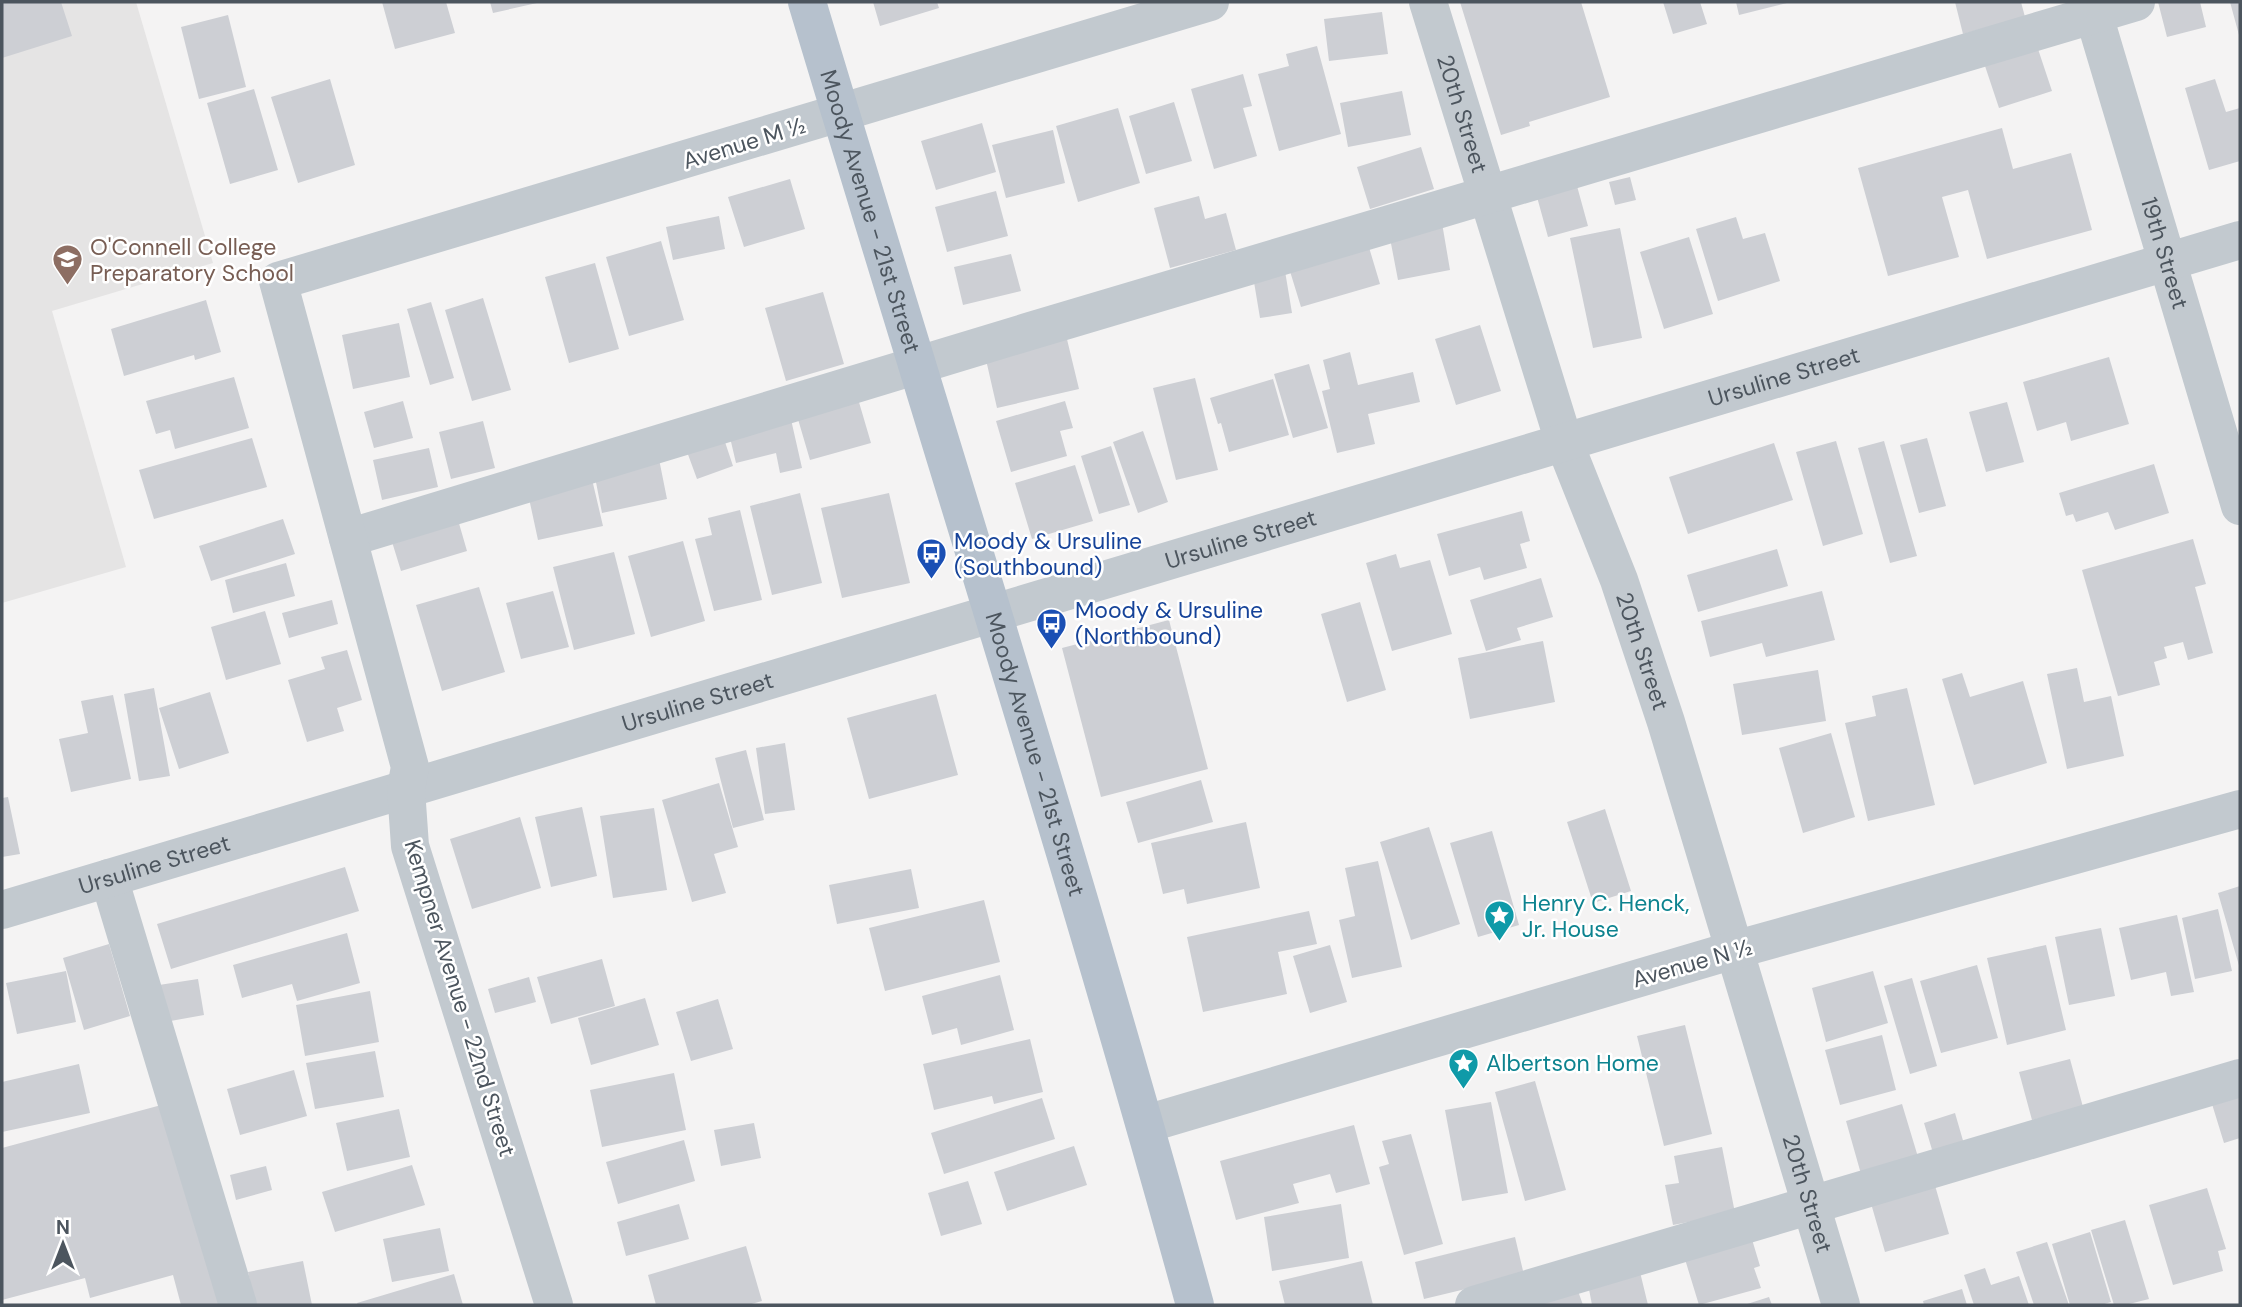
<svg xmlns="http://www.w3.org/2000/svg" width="2242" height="1307" font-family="'DM Sans',sans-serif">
  <rect width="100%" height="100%" fill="#f4f3f3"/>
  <!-- education -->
  <path fill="#e5e4e4" d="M2 2H136L213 263 52 311 126 567 2 603Z"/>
  <!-- building -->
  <path fill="#cdcfd4" d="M2 2H61L72 36 2 58Z
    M382 2H446L455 33 395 49Z
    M490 2H537V3L493 13Z
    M873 2H937L939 8 880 26Z
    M1460 2H1581L1610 97 1529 122 1530 126 1501 135Z
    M1663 2H1700L1707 24 1673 34Z
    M1736 2H1787V3L1739 15Z
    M1955 2H2021L2025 17 1963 34Z
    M2158 2H2200L2206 27 2167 37Z
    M2230 2H2240V35H2239Z
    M1382 12 1388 54 1329 61 1324 19Z
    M228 15 246 87 199 99 181 27Z
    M2036 43 2052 91 1999 108 1983 60Z
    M1317 46 1341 134 1279 151 1258 74 1289 66 1286 54Z
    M1243 74 1252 106 1243 108 1257 156 1214 169 1191 89Z
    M330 79 355 165 298 183 271 97Z
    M2215 79 2226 112 2240 108V161L2209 170 2185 88Z
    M254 89 278 170 230 184 207 103Z
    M1402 91 1411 135 1348 147 1340 103Z
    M1174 102 1192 161 1146 174 1129 116Z
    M1118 108 1140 183 1078 202 1056 126Z
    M982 123 996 172 936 190 921 141Z
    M2002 128 2013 169 2071 153 2092 230 1987 259 1968 190 1942 197 1959 257 1888 276 1858 168Z
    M1053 130 1065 183 1006 198 992 145Z
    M1421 147 1434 189 1370 209 1357 167Z
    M1630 177 1636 200 1615 205 1609 182Z
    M790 179 805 229 744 247 728 197Z
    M1577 186 1588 226 1548 237 1537 197Z
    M996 191 1008 236 947 252 935 207Z
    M1199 196 1205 219 1226 213 1236 250 1170 268 1154 208Z
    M719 216 725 249 673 260 666 227Z
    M1736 217 1743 239 1765 233 1780 281 1718 301 1696 229Z
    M1442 223 1450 270 1398 280 1389 233Z
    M1620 228 1642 338 1593 348 1570 238Z
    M1689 237 1713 314 1664 329 1640 252Z
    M661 241 684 320 629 336 606 257Z
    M1368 244 1380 284 1301 307 1289 268Z
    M1011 254 1021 291 963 305 954 267Z
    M595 263 619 349 569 363 545 277Z
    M1285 271 1292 313 1260 318 1253 276Z
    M823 292 844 364 786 381 765 308Z
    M483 298 511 390 472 401 445 310Z
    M206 300 221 352 195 360 194 355 124 376 111 329Z
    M431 302 454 378 430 385 407 309Z
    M399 323 410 377 353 389 342 335Z
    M1480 325 1501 391 1456 405 1435 339Z
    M1065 331 1079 389 997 408 984 351Z
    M1350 352 1358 385 1413 372 1420 402 1368 414 1375 444 1337 453 1322 391 1330 389 1323 360Z
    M2109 357 2129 424 2071 441 2066 422 2037 431 2023 382Z
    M1309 364 1328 428 1293 438 1274 374Z
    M234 377 249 428 175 449 170 430 156 434 146 401Z
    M1195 378 1218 470 1176 480 1153 388Z
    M1273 379 1289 435 1229 452 1221 423 1218 424 1210 398Z
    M856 392 871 443 810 460 795 409Z
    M403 401 413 438 374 448 364 412Z
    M1065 401 1073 428 1060 431 1067 456 1011 472 996 421Z
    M2007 402 2024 462 1986 472 1969 412Z
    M790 415 802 468 780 473 776 453 736 463 728 429Z
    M483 421 495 468 451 479 439 432Z
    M1143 431 1168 502 1138 513 1113 442Z
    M723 436 733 466 697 479 686 449Z
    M252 438 267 487 154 519 139 470Z
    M1927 438 1946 506 1919 513 1900 445Z
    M1836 441 1863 534 1823 546 1796 452Z
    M1884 441 1917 556 1890 563 1858 448Z
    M1774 443 1793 500 1688 534 1669 477Z
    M1111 446 1130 505 1099 514 1081 456Z
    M429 448 438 487 382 500 373 460Z
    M659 459 667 499 602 513 594 472Z
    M2154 464 2169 513 2115 530 2108 512 2076 522 2073 514 2066 516 2059 493Z
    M1075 465 1093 521 1032 539 1015 483Z
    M591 475 603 526 538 540 527 489Z
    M800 493 822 583 772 595 750 506Z
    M889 493 910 583 842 598 821 508Z
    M740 510 762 600 714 611 695 539 712 535 708 518Z
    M1522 511 1530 541 1520 544 1527 568 1484 580 1480 567 1449 576 1437 534Z
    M456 513 467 551 401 571 389 532Z
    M283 519 295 554 211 581 199 546Z
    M2193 539 2206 584 2195 587 2213 653 2188 660 2183 642 2164 647 2167 658 2154 662 2160 685 2118 696 2082 570Z
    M683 541 705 621 651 637 628 556Z
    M1777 549 1788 586 1698 612 1687 575Z
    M614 552 635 634 574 650 553 567Z
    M1396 554 1400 568 1430 560 1452 634 1392 651 1366 563Z
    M286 563 295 596 233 613 225 580Z
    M1541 578 1553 617 1517 628 1521 640 1486 651 1470 600Z
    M479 587 505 672 442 691 416 605Z
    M553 591 569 647 521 659 506 603Z
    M1822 591 1835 640 1766 657 1762 643 1710 657 1701 621Z
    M332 600 338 624 289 638 282 613Z
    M1360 602 1386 690 1347 702 1321 614Z
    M265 611 281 664 226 680 211 627Z
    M1169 620 1208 769 1101 797 1062 648Z
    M1543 641 1555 702 1470 719 1458 658Z
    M347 650 362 700 337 708 344 731 307 742 288 680 325 669 321 657Z
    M2077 668 2084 702 2111 696 2124 756 2067 769 2047 674Z
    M1818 670 1826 721 1742 735 1733 684Z
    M1962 673 1970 697 2023 681 2047 763 1974 785 1942 679Z
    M154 688 170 776 139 781 124 694Z
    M1907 688 1935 805 1868 821 1845 723 1876 716 1872 696Z
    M210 692 229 753 179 769 159 708Z
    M936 694 958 775 869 799 847 718Z
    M113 695 131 779 71 792 59 739 88 733 81 701Z
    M1831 733 1855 817 1803 833 1779 748Z
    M785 743 795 810 765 814 756 748Z
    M746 750 764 820 733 828 715 758Z
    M1201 780 1213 822 1138 843 1126 802Z
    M719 783 738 847 714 854 726 893 692 902 662 800Z
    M8 797 20 854 2 857V798Z
    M582 807 597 876 551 887 535 817Z
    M654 808 667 890 613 898 600 816Z
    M1605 809 1631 891 1593 903 1567 822Z
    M520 817 541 888 472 909 450 839Z
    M1246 822 1260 888 1187 904 1184 889 1163 894 1151 843Z
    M1429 827 1460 924 1411 940 1380 842Z
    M1492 831 1519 925 1478 937 1450 843Z
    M1378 861 1402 967 1352 978 1339 920 1355 916 1345 868Z
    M345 867 359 911 171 969 157 924Z
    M911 869 919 908 837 924 829 885Z
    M2240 886V969L2218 893Z
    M984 900 1000 962 885 991 869 928Z
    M2218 909 2232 971 2195 979 2182 918Z
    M1309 911 1317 944 1278 952 1287 994 1203 1012 1187 937Z
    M2177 915 2194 992 2171 996 2166 972 2131 980 2119 928Z
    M2101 928 2115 996 2069 1005 2055 937Z
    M347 933 360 983 297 1001 292 984 242 998 233 965Z
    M109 944 130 1016 84 1030 63 958Z
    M1330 945 1347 1002 1310 1013 1293 956Z
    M2046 945 2066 1030 2007 1045 1987 958Z
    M602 959 615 1006 551 1024 537 977Z
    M1977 965 1998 1038 1941 1053 1920 981Z
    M66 971 76 1022 17 1034 6 983Z
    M1873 971 1888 1023 1826 1042 1812 988Z
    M1000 975 1014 1030 961 1045 957 1028 932 1035 922 996Z
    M529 977 536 1002 495 1013 488 989Z
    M1912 978 1937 1066 1910 1074 1884 986Z
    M198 979 204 1015 165 1022 159 985Z
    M370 991 379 1042 305 1056 296 1005Z
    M645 998 659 1045 591 1065 578 1018Z
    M718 999 733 1049 691 1061 676 1012Z
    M1685 1025 1712 1134 1664 1146 1637 1036Z
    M1882 1035 1896 1090 1840 1105 1825 1050Z
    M1030 1039 1043 1092 994 1104 992 1096 934 1110 923 1064Z
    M375 1051 384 1097 315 1109 306 1063Z
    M2070 1059 2083 1107 2032 1120 2019 1072Z
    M79 1064 90 1113 2 1132V1082Z
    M294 1070 307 1116 240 1135 227 1089Z
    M674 1073 686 1130 602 1147 590 1090Z
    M1535 1081 1566 1190 1525 1201 1495 1092Z
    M2240 1096V1138L2224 1143 2212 1104Z
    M1042 1098 1055 1139 944 1174 931 1133Z
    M1491 1102 1508 1193 1462 1201 1445 1110Z
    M165 1104 220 1305H181L173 1275 90 1298 85 1278 2 1300V1148Z
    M1902 1104 1918 1157 1861 1174 1846 1121Z
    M399 1109 410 1157 347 1171 336 1123Z
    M1955 1113 1964 1144 1933 1153 1924 1123Z
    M754 1123 761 1158 721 1166 714 1130Z
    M1354 1125 1370 1184 1336 1193 1330 1174 1293 1184 1299 1203 1236 1220 1220 1161Z
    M1411 1134 1443 1244 1404 1255 1379 1167 1389 1164 1382 1141Z
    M684 1140 695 1181 618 1204 606 1162Z
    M1074 1146 1087 1185 1007 1211 994 1172Z
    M1722 1147 1735 1213 1673 1225 1665 1185 1679 1183 1674 1156Z
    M412 1165 425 1205 335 1232 322 1192Z
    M266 1166 272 1190 236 1200 230 1175Z
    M968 1181 982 1224 941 1236 928 1193Z
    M1934 1182 1949 1234 1885 1252 1870 1200Z
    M2207 1188 2226 1249 2218 1251 2223 1271 2173 1285 2149 1205Z
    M679 1204 689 1239 626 1256 617 1222Z
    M1341 1204 1349 1258 1272 1271 1264 1217Z
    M2125 1220 2149 1299 2125 1305H2114L2091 1230Z
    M440 1228 449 1271 392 1282 383 1239Z
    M2090 1232 2111 1302 2101 1305H2070L2052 1244Z
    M1751 1236 1760 1266 1754 1268 1761 1288 1699 1305 1684 1256Z
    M1515 1237 1524 1275 1424 1299 1415 1262Z
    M2047 1242 2069 1305H2034L2016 1252Z
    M746 1246 762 1301 748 1305H656L648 1275Z
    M303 1261 312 1305H255L248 1272Z
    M1362 1261 1373 1305H1285L1279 1281Z
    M1985 1268 1991 1285 2019 1276 2029 1305H1974L1964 1275Z
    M1640 1272 1648 1305H1592L1588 1284Z
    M454 1274 463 1305H358L357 1303Z
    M1962 1289 1967 1305H1924L1923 1301Z
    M1578 1291 1583 1305H1534Z
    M1769 1297 1772 1305H1744Z"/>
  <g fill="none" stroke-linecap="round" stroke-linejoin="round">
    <!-- minor -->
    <g stroke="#c2c9cf" stroke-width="38">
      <path id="s1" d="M1428 2 1564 442 1619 580 1666 722 1841 1305"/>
      <path id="s2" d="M2090 2 2240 506"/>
      <path d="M348 538 1027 332 2136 2"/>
      <path d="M109 878 238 1305"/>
      <path id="s3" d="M2 910 2240 240"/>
      <path d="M1146 1124 1734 950 2240 809"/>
      <path d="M554 1305 410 846 406 789 410 767 278 281 1210 2"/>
      <path d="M1474 1305 2240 1078"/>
    </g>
    <!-- major -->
    <path stroke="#b6c1cd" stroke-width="38" id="s4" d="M807 2C937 436 1075 868 1195 1305"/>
  </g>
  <!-- icons -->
  <defs>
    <symbol id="school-pin" viewBox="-11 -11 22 30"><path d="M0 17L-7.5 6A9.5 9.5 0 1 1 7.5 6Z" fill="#8d6e63" stroke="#fff"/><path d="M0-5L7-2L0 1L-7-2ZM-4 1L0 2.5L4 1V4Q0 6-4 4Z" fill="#fff"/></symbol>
    <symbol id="bus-pin" viewBox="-11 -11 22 30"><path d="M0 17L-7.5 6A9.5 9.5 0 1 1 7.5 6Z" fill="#1a4fb4" stroke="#fff"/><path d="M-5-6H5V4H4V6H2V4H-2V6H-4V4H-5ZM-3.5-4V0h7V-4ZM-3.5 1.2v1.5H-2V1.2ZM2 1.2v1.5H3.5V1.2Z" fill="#fff"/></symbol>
    <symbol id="sight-pin" viewBox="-11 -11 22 30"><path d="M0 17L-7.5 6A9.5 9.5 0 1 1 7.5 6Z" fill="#0f9aa8" stroke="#fff"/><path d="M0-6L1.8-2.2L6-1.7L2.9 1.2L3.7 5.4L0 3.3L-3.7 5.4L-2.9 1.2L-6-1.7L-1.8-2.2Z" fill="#fff"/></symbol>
  </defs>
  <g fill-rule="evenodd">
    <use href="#school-pin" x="50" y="242" width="35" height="47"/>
    <use href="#bus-pin" x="914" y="536" width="35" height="47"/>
    <use href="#bus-pin" x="1034" y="606" width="35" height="47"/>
    <use href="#sight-pin" x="1482" y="898" width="35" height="47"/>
    <use href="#sight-pin" x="1446" y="1046" width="35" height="47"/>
  </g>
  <g text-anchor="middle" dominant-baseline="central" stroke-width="5" stroke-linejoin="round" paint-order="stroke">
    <!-- street labels -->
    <g font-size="23" fill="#4c555e" stroke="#fff">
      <text stroke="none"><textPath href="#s1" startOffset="117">20th Street</textPath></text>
      <text transform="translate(744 143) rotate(-17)">Avenue M ½</text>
      <text stroke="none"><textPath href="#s4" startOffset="219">Moody Avenue - 21st Street</textPath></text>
      <text stroke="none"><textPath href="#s2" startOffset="262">19th Street</textPath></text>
      <text stroke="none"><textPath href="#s3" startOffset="1860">Ursuline Street</textPath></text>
      <text stroke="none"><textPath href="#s3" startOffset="1293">Ursuline Street</textPath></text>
      <text stroke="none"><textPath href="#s1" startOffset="684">20th Street</textPath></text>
      <text stroke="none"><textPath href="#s3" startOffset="726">Ursuline Street</textPath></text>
      <text stroke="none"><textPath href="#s4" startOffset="786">Moody Avenue - 21st Street</textPath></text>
      <text stroke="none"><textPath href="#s3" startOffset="159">Ursuline Street</textPath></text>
      <text transform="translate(1692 963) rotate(-16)">Avenue N ½</text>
      <text transform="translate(460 998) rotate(73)">Kempner Avenue - 22nd Street</text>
      <text stroke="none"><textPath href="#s1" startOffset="1251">20th Street</textPath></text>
    </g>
    <!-- education labels -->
    <g font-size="23" fill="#785e54" stroke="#fff" text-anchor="start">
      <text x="90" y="247">O'Connell College<tspan x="90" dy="26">Preparatory School</tspan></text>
    </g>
    <!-- transit labels -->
    <g font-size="23" fill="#164399" stroke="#fff" text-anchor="start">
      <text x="954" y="541">Moody &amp; Ursuline<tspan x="954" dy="26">(Southbound)</tspan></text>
      <text x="1075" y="610">Moody &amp; Ursuline<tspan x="1075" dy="26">(Northbound)</tspan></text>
    </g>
    <!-- culture labels -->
    <g font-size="23" fill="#0d838f" stroke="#fff" text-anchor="start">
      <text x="1522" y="903">Henry C. Henck,<tspan x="1522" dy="26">Jr. House</tspan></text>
      <text x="1486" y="1063">Albertson Home</text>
    </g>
  </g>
  <!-- border -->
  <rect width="2242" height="1307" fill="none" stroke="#4c555e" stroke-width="7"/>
  <!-- north arrow -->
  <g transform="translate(63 1244)" stroke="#ffffff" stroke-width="5" paint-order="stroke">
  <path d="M0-5L12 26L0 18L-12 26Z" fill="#4c555e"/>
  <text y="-10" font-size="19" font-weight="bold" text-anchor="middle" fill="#4c555e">N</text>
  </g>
</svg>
